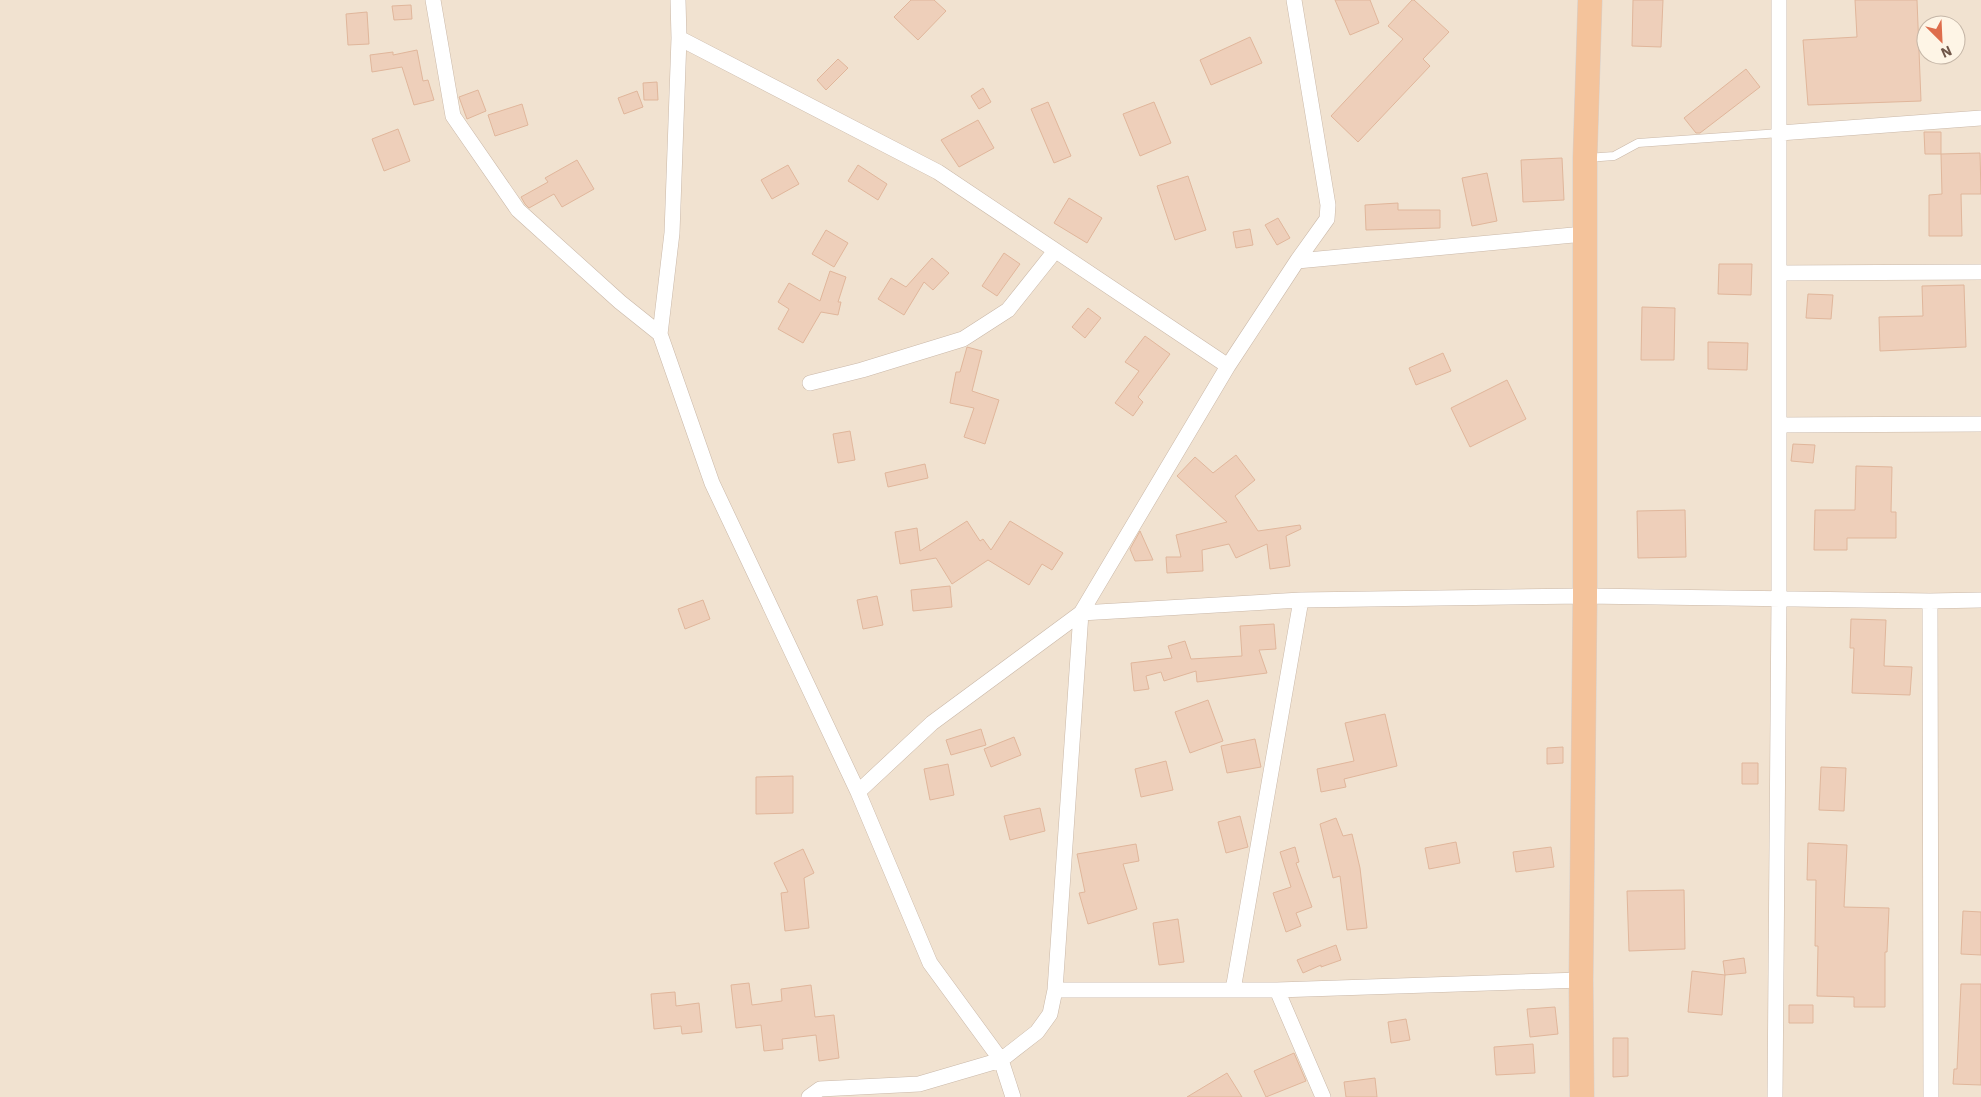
<svg xmlns="http://www.w3.org/2000/svg" width="1981" height="1097" font-family="'IBM Plex Sans',sans-serif">
  <rect width="100%" height="100%" fill="#faf0e1"/>
  <!-- residential -->
  <path fill="#f1e2d0" fill-rule="evenodd" d="M0 0H1981V1097H0ZM1926 25H1956V55H1926Z"/>
  <!-- building -->
  <path fill="#eecfba" stroke="#e0b69b" d="M911 0H934L946 11 918 40 894 17Z
    M1335 0H1370L1379 23 1350 35Z
    M1412 0H1414L1449 32 1423 59 1430 66 1358 142 1331 116 1403 39 1388 26Z
    M1633 0H1663L1661 47 1632 46Z
    M1855 0H1917L1921 101 1808 105 1803 40 1857 37Z
    M411 5 412 19 394 20 392 6Z
    M367 12 369 44 348 45 346 14Z
    M1250 37 1262 63 1211 85 1200 60Z
    M417 50 423 81 428 80 434 100 414 105 402 67 372 72 370 55 393 52V55Z
    M838 59 848 68 826 90 817 80Z
    M1746 69 1760 87 1700 133H1696L1684 118Z
    M657 82 658 100H644L643 83Z
    M983 88 991 102 979 109 971 96Z
    M478 90 486 111 467 119 459 97Z
    M637 91 643 107 624 114 618 98Z
    M1048 102 1071 156 1054 163 1031 109Z
    M1154 102 1171 143 1140 156 1123 114Z
    M522 104 528 125 495 136 488 115Z
    M978 120 994 148 959 167 941 140Z
    M398 129 410 161 384 171 372 139Z
    M1924 132H1941V154H1925Z
    M1980 153 1981 194H1961L1962 236H1929V195L1942 194 1941 154Z
    M1562 158 1564 200 1523 202 1521 160Z
    M577 160 594 189 562 207 554 194 529 208 525 204 521 197 548 182 545 178Z
    M788 165 799 184 772 199 761 180Z
    M858 165 887 184 878 200 848 181Z
    M1487 173 1497 221 1472 226 1462 178Z
    M1188 176 1206 230 1175 240 1157 186Z
    M1069 198 1102 218 1087 243 1054 223Z
    M1398 203V210H1440V228L1366 230 1365 205Z
    M1278 218 1290 238 1277 245 1265 225Z
    M1250 229 1253 245 1236 248 1233 232Z
    M826 230 848 243 834 267 812 254Z
    M1004 253 1020 264 997 296 982 286Z
    M932 258 949 273 933 290 924 282 904 315 878 299 891 278 906 287Z
    M1719 264H1752L1751 295 1718 294Z
    M830 271 846 277 838 302H841L838 315 821 312 803 343 778 329 789 309 778 302 789 283 820 301Z
    M1964 285 1966 347 1880 351 1879 317 1923 316 1922 286Z
    M1808 294 1833 295 1831 319 1806 318Z
    M1642 307 1675 308 1674 360H1641Z
    M1088 308 1101 318 1085 338 1072 327Z
    M1145 336 1170 354 1138 397 1143 402 1133 416 1115 403 1139 371 1125 362Z
    M1708 342 1748 343 1747 370 1708 369Z
    M967 347 982 351 972 391 999 400 985 444 964 437 974 408 950 403 956 372H960Z
    M1443 353 1451 371 1416 385 1409 368Z
    M1507 380 1526 419 1470 447 1451 408Z
    M850 431 855 460 838 463 833 434Z
    M1793 444 1815 445 1813 463 1791 461Z
    M1236 455 1255 480 1235 496 1258 531 1300 525 1301 529 1286 536 1290 566 1270 569 1267 544 1236 558 1229 544 1202 550 1203 571 1167 573 1166 557H1181L1176 535 1227 522 1177 476 1195 457 1213 473Z
    M925 464 928 478 888 487 885 473Z
    M1856 466 1892 467 1891 512H1896V538H1847V550H1814L1815 510H1855Z
    M1685 510 1686 557 1638 558 1637 511Z
    M967 521 980 541 983 539 991 550 1010 521 1063 553 1052 570 1042 564 1029 585 988 560 952 584 936 558 900 564 895 532 917 528 920 551Z
    M1140 531 1153 560 1135 561 1130 549Z
    M950 586 952 607 913 611 911 590Z
    M877 596 883 625 863 629 857 600Z
    M703 600 710 619 685 629 678 609Z
    M1851 619 1886 620 1884 666 1912 667 1910 695 1852 693 1854 648H1850Z
    M1274 624 1276 649 1259 650 1267 673 1197 682 1196 671 1164 681 1161 672 1146 676 1149 689 1134 691 1131 663 1172 658 1168 646 1185 641 1191 659 1242 656 1240 626Z
    M1208 700 1223 741 1190 753 1175 712Z
    M1385 714 1397 766 1344 779 1346 787 1321 792 1317 769 1354 761 1345 723Z
    M981 729 986 745 951 755 946 740Z
    M1014 737 1021 755 991 767 984 749Z
    M1255 739 1261 767 1227 773 1221 746Z
    M1563 747V763L1547 764V748Z
    M1166 761 1173 790 1141 797 1135 769Z
    M1742 763H1758V784H1742Z
    M948 764 954 795 930 800 924 769Z
    M1821 767 1846 768 1844 811 1819 810Z
    M793 776V813L756 814V777Z
    M1040 808 1045 831 1010 840 1004 816Z
    M1240 816 1248 847 1226 853 1218 822Z
    M1336 818 1343 836 1352 834 1360 868 1367 928 1347 930 1340 876 1333 878 1320 824Z
    M1456 842 1460 863 1429 869 1425 848Z
    M1808 843 1847 845 1844 907 1889 908 1887 952H1885V1007H1854V997L1817 996 1818 946H1815L1816 880H1807Z
    M1136 844 1139 861 1123 864 1137 909 1088 924 1079 893 1085 892 1077 854Z
    M1295 847 1299 862 1296 863 1312 907 1296 913 1301 926 1286 932 1273 893 1291 887 1280 852Z
    M1551 847 1554 867 1516 872 1513 852Z
    M803 849 814 873 804 878 809 928 785 931 781 893 788 892 774 863Z
    M1684 890 1685 949 1629 951 1627 891Z
    M1963 911 1981 912V955L1961 954Z
    M1178 919 1184 962 1159 965 1153 923Z
    M1336 945 1341 960 1321 967V965L1303 973 1297 960Z
    M1744 958 1746 973 1725 975 1723 961Z
    M1692 971 1725 975 1722 1015 1688 1012Z
    M749 983 752 1005 782 1001 781 989 811 985 815 1017 834 1015 839 1058 819 1061 816 1035 782 1039 783 1049 764 1051 761 1025 736 1028 731 985Z
    M1961 984H1981V1085L1953 1084 1954 1069H1957Z
    M675 992 676 1006 699 1003 702 1032 682 1034 681 1026 654 1029 651 994Z
    M1789 1005H1813V1023H1789Z
    M1555 1007 1558 1034 1530 1037 1527 1009Z
    M1406 1019 1410 1040 1391 1043 1388 1022Z
    M1613 1038H1628V1076L1613 1077Z
    M1533 1044 1535 1073 1496 1075 1494 1047Z
    M1294 1053 1306 1081 1266 1097 1254 1071Z
    M1227 1073 1242 1097H1187Z
    M1375 1078 1377 1097H1346L1344 1082Z"/>
  <g fill="none" stroke-linecap="round" stroke-linejoin="round">
    <defs>
      <path id="service" d="M1587 158 1614 156 1638 143 1780 133"/>
      <path id="minor" d="M433 0 453 116 518 210 620 302 660 334
        M678 0 679 38 672 233 660 334 712 483 858 792 930 963 1001 1060 1013 1097
        M679 38 938 172 1228 366
        M1780 133 1981 118
        M1297 261 1584 234
        M1779 273 1981 272
        M810 383 862 370 963 339 1008 310 1055 251
        M1779 425 1981 424
        M1930 601 1931 1097
        M858 792 932 723 1081 613 1301 600 1585 596 1930 601 1981 600
        M1055 990H1277L1581 980
        M1233 990 1301 600
        M1277 990 1323 1097
        M809 1097 820 1089 919 1084 1001 1060 1037 1032 1050 1014 1055 990 1081 613 1228 366 1297 261 1327 219 1328 205 1294 0
        M1775 1097 1779 598V0"/>
      <path id="trunk" d="M1582 1097 1581 980 1585 596V158L1590 0"/>
    </defs>
    <!-- service casing -->
    <use href="#service" stroke="#cab8a8" stroke-width="9"/>
    <!-- minor casing -->
    <use href="#minor" stroke="#cab8a8" stroke-width="16"/>
    <!-- trunk casing -->
    <use href="#trunk" stroke="#d7d0cc" stroke-width="25"/>
    <!-- service -->
    <use href="#service" stroke="#fff" stroke-width="8"/>
    <!-- minor -->
    <use href="#minor" stroke="#fff" stroke-width="15"/>
    <!-- trunk -->
    <use href="#trunk" stroke="#f4c39b" stroke-width="24"/>
  </g>
  <!-- north arrow -->
  <g transform="translate(1941 40) rotate(156)"><circle r="24" fill="#fef5e6" stroke="#c5b6a7"/>
  <path d="M0-4L9 19L0 12L-9 19Z" fill="#de6d4c"/>
  <text y="-8" font-size="14" font-weight="bold" text-anchor="middle" fill="#705749">N</text>
  </g>
</svg>
